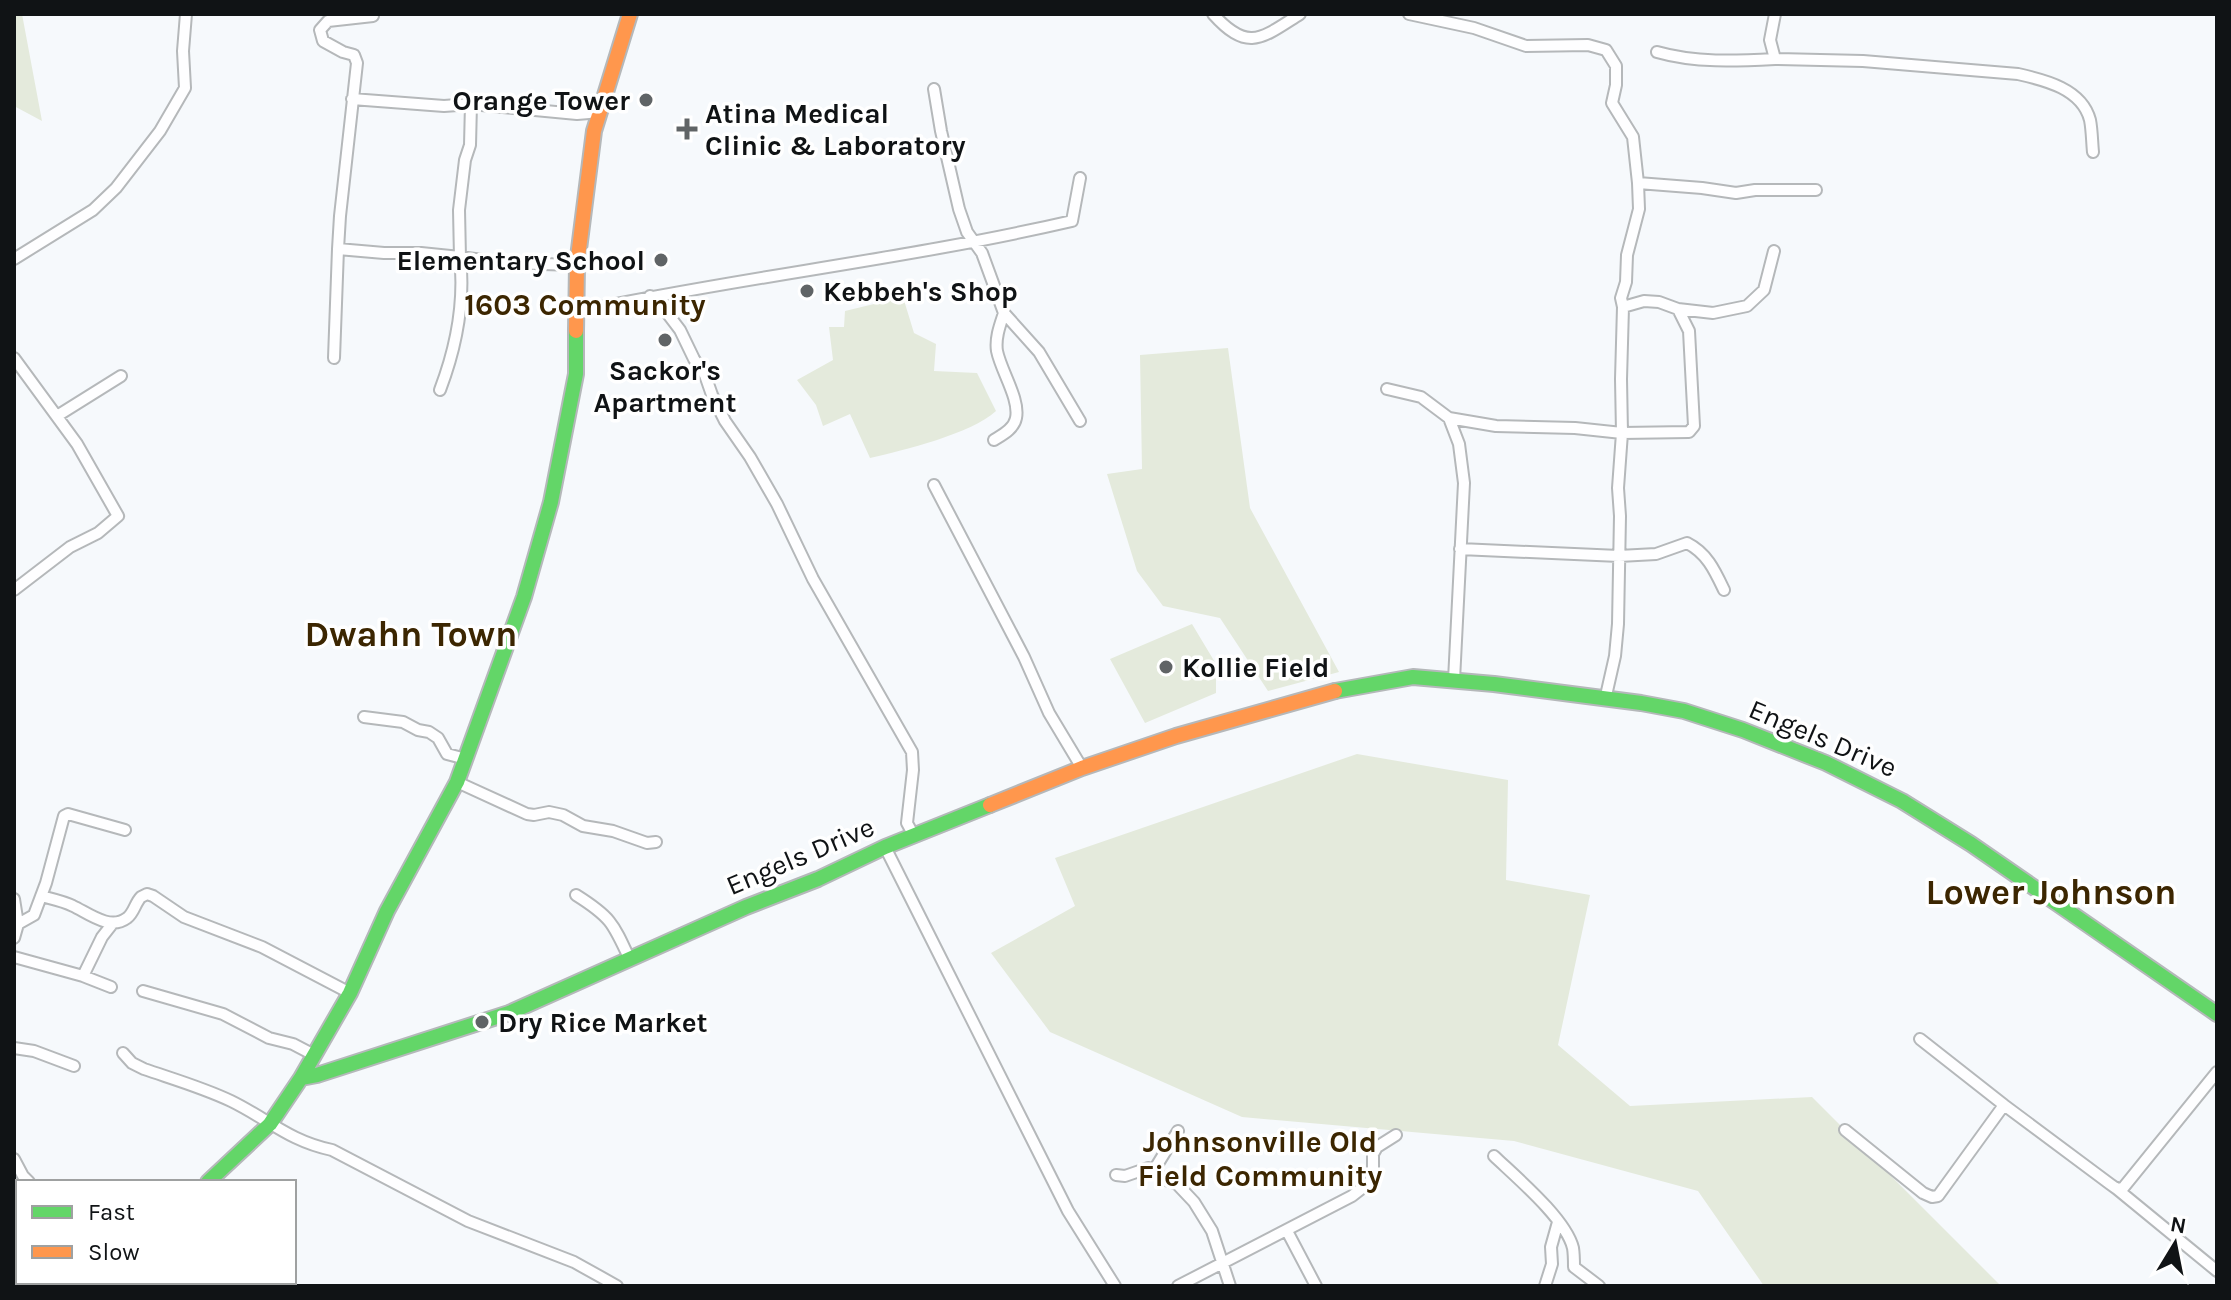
<svg xmlns="http://www.w3.org/2000/svg" width="2231" height="1300" font-family="Karla,sans-serif">
  <rect width="100%" height="100%" fill="#f6f9fc"/>
  <!-- green -->
  <path fill="#e4eadc" d="M14 14H22L42 121 14 106Z
    M903 297 914 333 936 344 934 371 977 373 996 411C971 434 904 450 870 458L850 414 823 426 816 405 797 380 833 360 829 327H844L845 311Z
    M1228 348 1250 508 1339 672 1268 691 1220 618 1163 606 1137 571 1107 474 1142 469 1140 355Z
    M1192 624 1216 664V693L1145 723 1110 659Z
    M1357 754 1508 780 1506 880 1590 895 1558 1045 1630 1106 1812 1097 2001 1286H1764L1698 1191 1514 1141 1242 1117 1050 1032 991 953 1075 906 1055 858Z"/>
  <g fill="none" stroke-linecap="round" stroke-linejoin="round">
    <defs>
      <path id="street" d="M1213 14C1248 53 1262 38 1300 14
        M1409 14 1474 28 1526 46 1588 45 1606 50 1616 66V85L1612 103 1633 137 1638 183
        M373 16 328 21 320 30 323 41 343 52 354 55 357 63 340 216 338 249 384 253H421L460 257 459 210 465 160 470 145 471 104 577 114 589 113 601 107
        M1657 52C1695 63 1736 61 1775 59L1770 40 1775 14
        M1775 59 1863 61 2018 74C2045 80 2082 89 2090 120 2092 130 2092 142 2093 152
        M934 89 941 131 959 209 967 232 982 253 1004 313 1039 352 1080 421
        M352 99 444 106 471 104
        M1774 251 1764 290 1747 306 1713 313 1678 309 1659 302 1644 301 1623 307 1621 298 1626 282 1627 255 1639 209 1638 183 1702 188 1736 193 1755 190H1816
        M14 259 93 210 116 188 160 131 185 88 183 51 186 14
        M650 296 664 309 680 330 694 359 705 375 712 395 725 421 750 457 777 504 813 579 912 752 913 770 907 823 914 836
        M576 312C740 277 908 259 1072 221L1080 178
        M14 358 77 444 118 516 98 533 70 547 14 590
        M334 358 338 249
        M1387 389 1421 397 1449 418 1496 426 1575 428 1622 433 1689 432 1694 426 1689 331 1678 309
        M440 390C456 348 465 302 460 257L505 263 577 265
        M57 416 121 376
        M1449 418 1459 444 1464 483 1454 680
        M994 440C1002 435 1014 429 1016 418 1020 399 1001 371 997 351 995 338 1000 325 1004 313
        M934 485 1024 657 1049 713 1082 768
        M1460 549 1619 556 1656 554 1687 543C1707 553 1715 571 1724 590
        M1605 700 1615 656 1618 624 1620 516 1618 488 1622 433 1621 379 1623 307
        M364 717 403 722 418 730 429 732 438 738 447 754 466 759
        M457 782 527 814 534 815 549 812 563 815 583 826 613 831 647 843 656 842
        M885 847 1068 1211 1115 1286
        M576 895C611 917 613 923 630 960
        M41 896C52 899 63 901 73 906 88 913 110 931 127 918 134 913 135 903 141 897L147 894 153 896 184 917 262 947 350 993
        M14 899 18 924 14 922
        M14 938 18 924 34 915 46 883 64 816 68 814 125 830
        M14 957 83 976 111 987
        M83 976 102 937 113 923
        M143 991 223 1014 269 1038 293 1044 314 1055
        M1920 1039 2004 1105
        M14 1048 34 1051 74 1066
        M123 1053 132 1063 144 1069C173 1079 204 1088 231 1101 268 1119 289 1141 332 1150L468 1221 574 1262 617 1286
        M1845 1130 1923 1193 1932 1197 1938 1196 2004 1105 2110 1184 2117 1189 2123 1188 2217 1072
        M1494 1156C1516 1177 1566 1219 1573 1248 1574 1254 1574 1261 1574 1267L1599 1286
        M14 1159 23 1176 29 1182
        M1154 1170 1178 1131
        M1116 1175 1125 1176 1148 1168 1166 1180 1177 1184 1194 1202 1212 1231 1230 1286
        M2117 1189 2217 1271
        M1287 1231 1316 1286
        M1178 1286 1352 1196 1370 1182 1373 1168V1154L1377 1147 1396 1135
        M1545 1286 1552 1264 1551 1247 1558 1222"/>
      <path id="fast" d="M1335 691 1413 677 1494 684 1641 703 1684 711 1743 730 1826 763 1902 801 1971 844 2217 1014
        M301 1078 317 1075 509 1013 746 907 818 879 885 847 990 805
        M208 1182 270 1124 301 1078 350 993 387 911 457 782 524 597 551 502 576 374V331
        M78 1286 83 1282"/>
      <path id="slow" d="M576 331 577 265 594 131 630 14
        M990 805 1082 768 1176 736 1335 691"/>
    </defs>
    <!-- street casing -->
    <use href="#street" stroke="#b5b8ba" stroke-width="14"/>
    <!-- fast casing -->
    <use href="#fast" stroke="#b5b8ba" stroke-width="18"/>
    <!-- slow casing -->
    <use href="#slow" stroke="#b5b8ba" stroke-width="18"/>
    <!-- street -->
    <use href="#street" stroke="#fefeff" stroke-width="10"/>
    <!-- fast -->
    <use href="#fast" stroke="#63d668" stroke-width="14"/>
    <!-- slow -->
    <use href="#slow" stroke="#ff974d" stroke-width="14"/>
  </g>
  <!-- markers -->
  <g fill="#606466" stroke="#fff" stroke-width="3">
    <circle cx="646" cy="100" r="8"/>
    <path d="M683 117h8v8h8v8h-8v8h-8v-8h-8v-8h8z"/>
    <circle cx="661" cy="260" r="8"/>
    <circle cx="807" cy="291" r="8"/>
    <circle cx="665" cy="340" r="8"/>
    <circle cx="1166" cy="667" r="8"/>
    <circle cx="482" cy="1022" r="8"/>
  </g>
  <g text-anchor="middle" dominant-baseline="central" stroke-width="7" stroke-linejoin="round" paint-order="stroke">
    <!-- poi labels -->
    <g font-size="28" font-weight="bold" fill="#101315" stroke="#fff" text-anchor="start">
      <text x="630" y="100" text-anchor="end">Orange Tower</text>
      <text x="705" y="113">Atina Medical<tspan x="705" dy="32">Clinic &amp; Laboratory</tspan></text>
      <text x="645" y="260" text-anchor="end">Elementary School</text>
      <text x="823" y="291">Kebbeh's Shop</text>
      <text x="665" y="370" text-anchor="middle">Sackor's<tspan x="665" dy="32">Apartment</tspan></text>
      <text x="1182" y="667">Kollie Field</text>
      <text x="498" y="1022">Dry Rice Market</text>
    </g>
    <!-- street labels -->
    <g font-size="28" fill="#101315" stroke="#fff">
      <text transform="translate(1823 738) rotate(23)">Engels Drive</text>
      <text transform="translate(800 856) rotate(-23)">Engels Drive</text>
    </g>
    <!-- neighbourhood labels -->
    <g font-size="30" font-weight="bold" fill="#3c2601" stroke="#fff">
      <text x="585" y="305">1603 Community</text>
      <text x="1260" y="1142">Johnsonville Old<tspan x="1260" dy="34">Field Community</tspan></text>
    </g>
    <!-- district labels -->
    <g font-size="36" font-weight="bold" fill="#3c2601" stroke="#fff">
      <text x="411" y="634">Dwahn Town</text>
      <text x="2051" y="892">Lower Johnson</text>
    </g>
  </g>
  <!-- border -->
  <rect width="2231" height="1300" fill="none" stroke="#101315" stroke-width="32"/>
  <!-- legend -->
  <rect x="16" y="1180" width="280" height="104" fill="#ffffff" stroke="#9fa1a1" stroke-width="2"/>
  <rect x="32" y="1206" width="40" height="12" fill="#63d668" stroke="#9fa1a1" stroke-width="2"/>
  <text x="88" y="1220" font-size="24" fill="#101315">Fast</text>
  <rect x="32" y="1246" width="40" height="12" fill="#ff974d" stroke="#9fa1a1" stroke-width="2"/>
  <text x="88" y="1260" font-size="24" fill="#101315">Slow</text>
  <!-- north arrow -->
  <g transform="translate(2175 1244) rotate(10)" stroke="#ffffff" stroke-width="6" paint-order="stroke">
  <path d="M0-6L14 30L0 20L-14 30Z" fill="#101315"/>
  <text y="-12" font-size="22" font-weight="bold" text-anchor="middle" fill="#101315">N</text>
  </g>
</svg>
